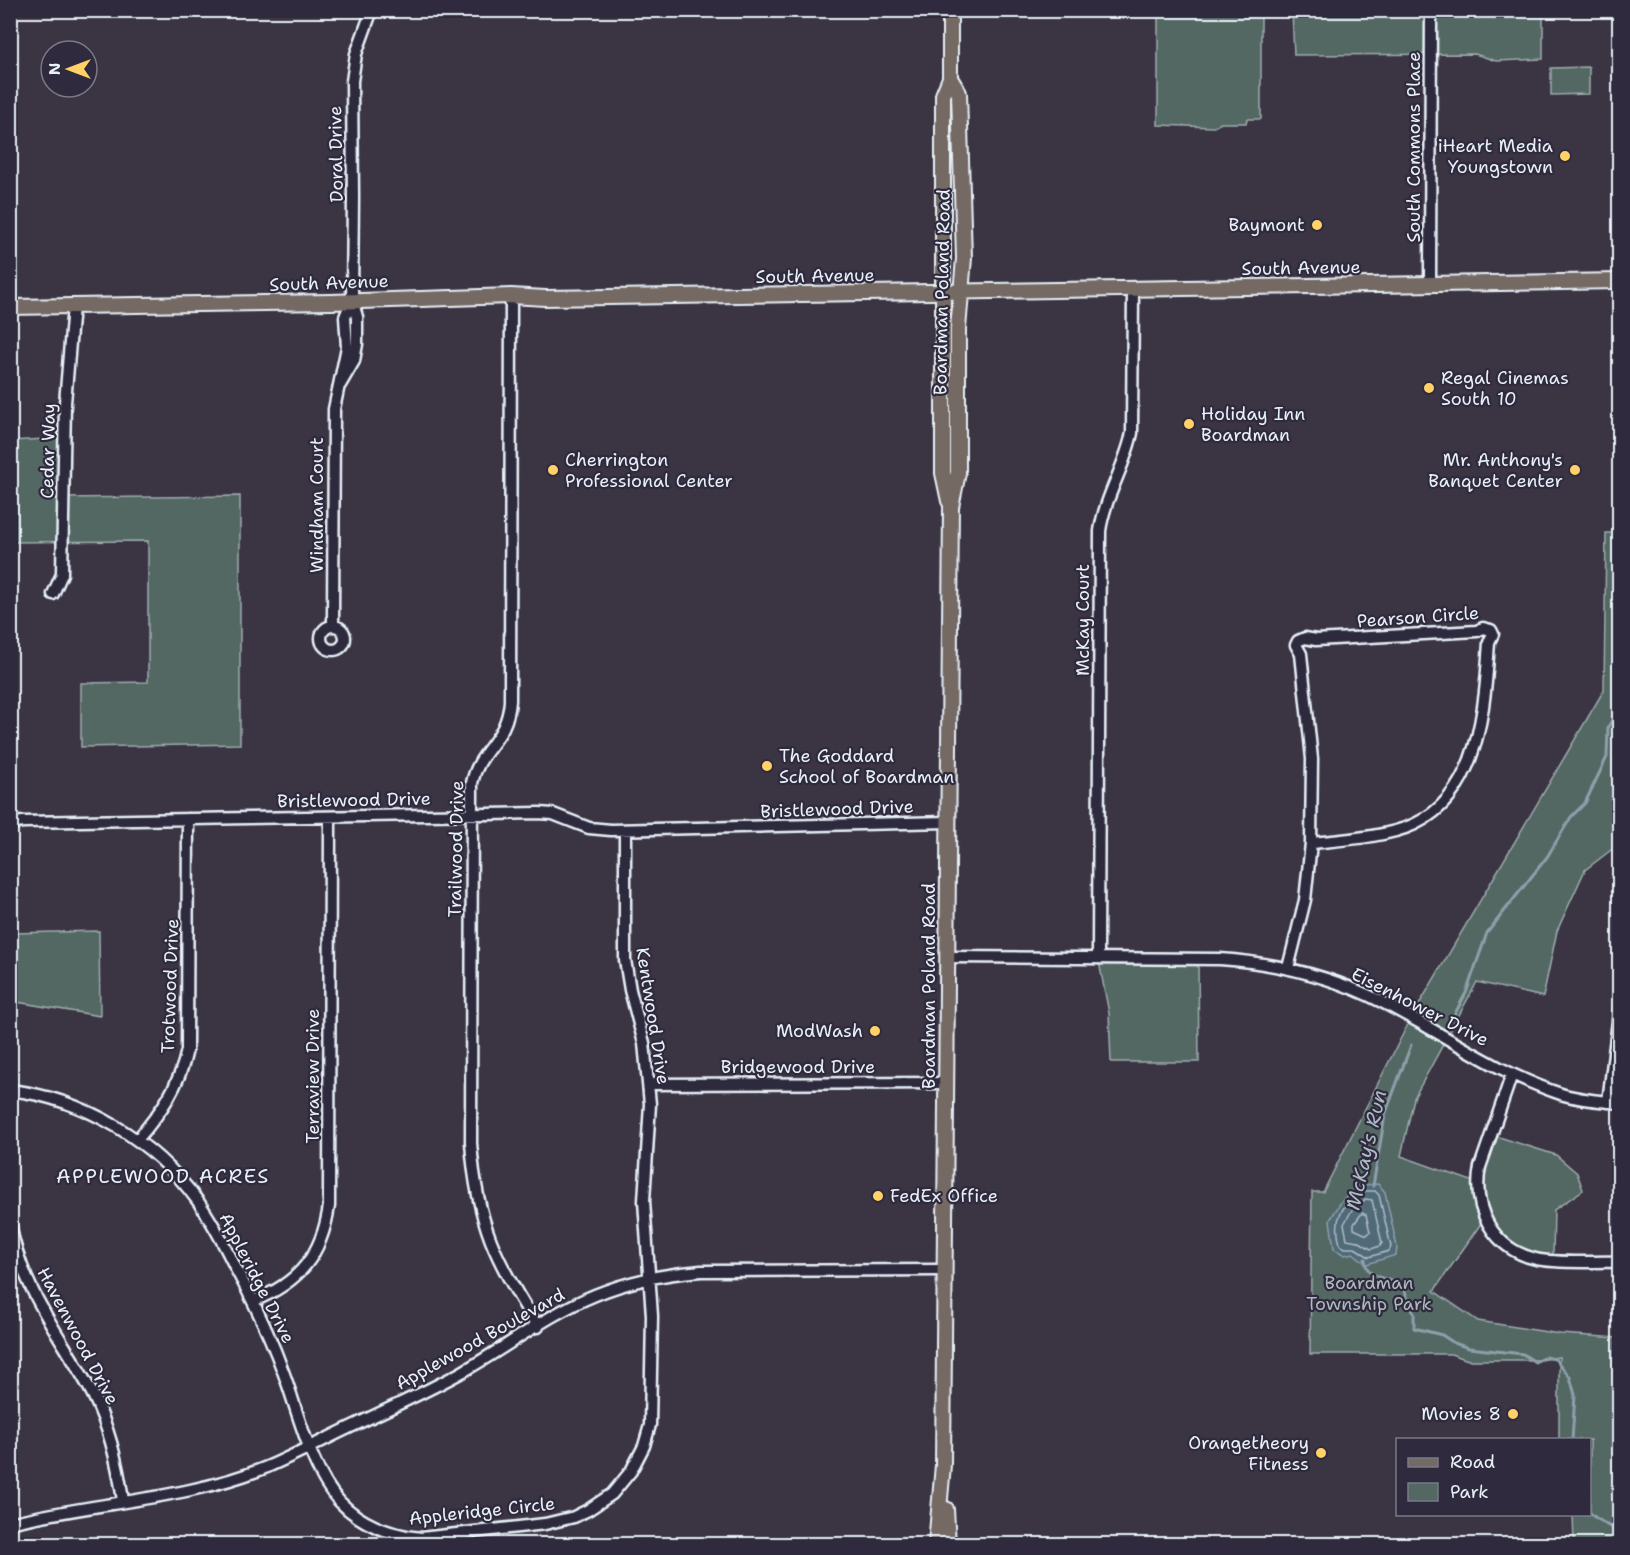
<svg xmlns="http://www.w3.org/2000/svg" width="1630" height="1555" font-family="'Shantell Sans',sans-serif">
  <rect width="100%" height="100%" fill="#3b3443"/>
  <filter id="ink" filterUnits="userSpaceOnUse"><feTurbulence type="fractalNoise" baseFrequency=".0167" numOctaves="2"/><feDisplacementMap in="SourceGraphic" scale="12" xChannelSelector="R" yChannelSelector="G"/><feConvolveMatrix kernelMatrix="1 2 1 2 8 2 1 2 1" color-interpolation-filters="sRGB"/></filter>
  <g filter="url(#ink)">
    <!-- green -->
    <path fill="#536863" stroke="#9eacae" stroke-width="1.5" d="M1158 11H1261V119H1247L1246 123H1221L1214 127 1158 125Z
      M1292 11H1543V59L1496 61 1475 54 1294 55Z
      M1589 67V94L1551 95V68Z
      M64 438V498L240 496V744L81 747V683L148 682V541L11 542 10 441Z
      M1606 533H1619V844L1585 870 1557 931 1543 997 1477 982 1414 1098 1401 1156 1477 1183 1484 1219 1434 1291 1478 1321 1560 1334 1619 1338V1544H1574L1573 1515 1590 1514V1440L1559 1439V1357L1541 1360H1468L1451 1354H1310L1312 1192H1323L1411 1018 1604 690Z
      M99 931 100 1016 11 1001V933Z
      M1098 957 1198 958 1199 1062H1111L1109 1013Z
      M1496 1136 1556 1155 1577 1173 1583 1190 1554 1210 1553 1255C1545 1254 1537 1255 1529 1253 1496 1243 1476 1205 1483 1171 1485 1159 1492 1147 1496 1136Z"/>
    <!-- water -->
    <path fill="#516a78" stroke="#8da0ab" stroke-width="1.5" d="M1378 1184 1385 1192 1397 1247 1396 1255 1367 1264 1353 1253 1345 1255 1334 1249 1330 1220 1341 1202 1352 1191 1362 1185Z"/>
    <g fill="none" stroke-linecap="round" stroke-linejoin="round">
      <!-- shore -->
      <path stroke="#acbbc5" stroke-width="1.5" d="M1364 1191H1375L1379 1195 1391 1247 1389 1251 1369 1257 1355 1248H1345L1340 1245C1333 1219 1340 1205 1364 1191Z
        M1366 1199 1372 1200 1382 1243 1380 1246 1371 1249 1358 1241 1347 1239 1344 1224 1352 1210Z
        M1362 1213 1366 1215 1370 1232 1367 1235 1354 1229V1224Z"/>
      <!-- stream -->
      <path stroke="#8da0ab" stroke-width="3" d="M1452 1019 1466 993 1487 933 1547 857 1571 817 1585 803 1607 757 1608 727 1620 707
        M1373 1186 1385 1115 1411 1045
        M1365 1259C1365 1279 1388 1278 1402 1285L1414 1313V1328L1442 1335 1454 1343 1469 1348 1523 1354 1535 1362 1545 1357 1555 1359 1570 1377 1575 1395 1572 1440
        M1590 1514 1610 1527H1620"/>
      <defs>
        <path id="minor" d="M1430 284 1431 10
          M511 296 510 701C507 742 479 748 472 783L471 1143C477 1223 495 1260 538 1327
          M340 385 354 361 357 344V317L352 300 353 198 352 81 356 54 372 10
          M53 594 62 574 65 403 73 306
          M333 625 334 409 347 347 345 317 352 300
          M321 638a12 12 0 1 1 24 0a12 12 0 1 1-24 0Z
          M1483 628 1491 630 1493 634 1489 642C1485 705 1480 793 1415 824 1388 837 1341 840 1311 843L1312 759 1301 654 1296 645 1298 641 1305 638 1316 640 1477 631Z
          M10 824 23 822 539 813 553 814 589 828 611 830 948 822
          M947 957 1220 959C1276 963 1331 976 1382 1002 1441 1032 1497 1073 1561 1094 1580 1100 1600 1101 1620 1103
          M1098 957 1100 531C1105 496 1125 467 1132 433L1133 289
          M1288 968 1305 900 1311 843
          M1512 1074 1480 1167C1472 1209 1493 1249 1536 1259 1558 1264 1596 1261 1620 1262
          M649 1084 947 1083
          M10 1090C85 1099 153 1140 197 1200 213 1222 225 1246 237 1271 255 1304 271 1338 284 1374 298 1412 312 1473 340 1502 362 1525 391 1535 421 1538L545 1524 574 1517 588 1510 612 1494 631 1471 644 1446 650 1425 652 1316 644 1201 650 1104 644 1043 630 990 625 960V830
          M1608 1102 1620 1005
          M137 1140C161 1112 179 1087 187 1050L188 819
          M10 1222C20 1288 63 1338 93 1395 110 1429 118 1464 123 1501
          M253 1301C299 1283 322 1255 329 1206L330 817
          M10 1523C95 1502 186 1500 267 1467 297 1454 327 1438 357 1424 392 1407 428 1391 462 1372 507 1347 548 1314 595 1295 629 1281 665 1274 701 1271L945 1270"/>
        <path id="major" d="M10 307 331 302 511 296 545 298 1620 281
          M949 501 943 473V95L950 78V10
          M946 1509 948 1544
          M936 1544 943 1465 951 507 958 473V329L964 258 959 93 950 78"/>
      </defs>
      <!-- minor casing -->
      <use href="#minor" stroke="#e8f1f8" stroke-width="15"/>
      <!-- major casing -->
      <use href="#major" stroke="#e8f1f8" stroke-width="18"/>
      <!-- minor -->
      <use href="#minor" stroke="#2f2a3d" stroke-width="10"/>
      <!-- major -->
      <use href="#major" stroke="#756964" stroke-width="14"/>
    </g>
  </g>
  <!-- markers -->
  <g fill="#ffd166" stroke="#2f2a3d" stroke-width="2">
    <circle cx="1565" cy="156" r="6"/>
    <circle cx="1317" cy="225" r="6"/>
    <circle cx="1429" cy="388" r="6"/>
    <circle cx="1189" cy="424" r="6"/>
    <circle cx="553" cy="470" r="6"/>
    <circle cx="1575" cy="470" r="6"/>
    <circle cx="767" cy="766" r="6"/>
    <circle cx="875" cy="1031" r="6"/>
    <circle cx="878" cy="1196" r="6"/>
    <circle cx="1513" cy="1414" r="6"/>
    <circle cx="1321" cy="1453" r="6"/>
  </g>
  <g text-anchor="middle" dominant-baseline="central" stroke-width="4.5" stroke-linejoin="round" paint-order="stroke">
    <!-- poi labels -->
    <g font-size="18" fill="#e8f1f8" stroke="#2f2a3d" text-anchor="end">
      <text x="1553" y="146">iHeart Media<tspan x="1553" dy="21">Youngstown</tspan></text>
      <text x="1305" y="225">Baymont</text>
      <text x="1441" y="378" text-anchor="start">Regal Cinemas<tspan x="1441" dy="21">South 10</tspan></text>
      <text x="1201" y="414" text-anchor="start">Holiday Inn<tspan x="1201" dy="21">Boardman</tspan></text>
      <text x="565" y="460" text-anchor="start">Cherrington<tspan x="565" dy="21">Professional Center</tspan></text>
      <text x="1563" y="460">Mr. Anthony's<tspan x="1563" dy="21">Banquet Center</tspan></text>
      <text x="779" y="756" text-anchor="start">The Goddard<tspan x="779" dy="21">School of Boardman</tspan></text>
      <text x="863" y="1031">ModWash</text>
      <text x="890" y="1196" text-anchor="start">FedEx Office</text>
      <text x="1501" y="1414">Movies 8</text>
      <text x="1309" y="1443">Orangetheory<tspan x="1309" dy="21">Fitness</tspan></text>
    </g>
    <!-- street labels -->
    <g font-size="18" fill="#e8f1f8" stroke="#2f2a3d">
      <text transform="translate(1414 147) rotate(-90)">South Commons Place</text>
      <text transform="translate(336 154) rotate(-91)">Doral Drive</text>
      <text transform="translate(1301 268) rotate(-1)">South Avenue</text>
      <text transform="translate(815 276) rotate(-1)">South Avenue</text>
      <text transform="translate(329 283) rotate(-2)">South Avenue</text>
      <text transform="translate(942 292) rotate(-89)">Boardman Poland Road</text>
      <text transform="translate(48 451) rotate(-89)">Cedar Way</text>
      <text transform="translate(317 505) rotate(-90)">Windham Court</text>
      <text transform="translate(1418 617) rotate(-4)">Pearson Circle</text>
      <text transform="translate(1083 620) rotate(-90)">McKay Court</text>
      <text transform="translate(354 800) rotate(-1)">Bristlewood Drive</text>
      <text transform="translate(837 809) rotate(-2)">Bristlewood Drive</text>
      <text transform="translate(456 849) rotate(-89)">Trailwood Drive</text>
      <text transform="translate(170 986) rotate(-88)">Trotwood Drive</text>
      <text transform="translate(929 986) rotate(-90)">Boardman Poland Road</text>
      <text transform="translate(1420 1007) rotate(27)">Eisenhower Drive</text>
      <text transform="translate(653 1016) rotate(81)">Kentwood Drive</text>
      <text x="798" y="1067">Bridgewood Drive</text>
      <text transform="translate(313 1076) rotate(-90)">Terraview Drive</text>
      <text transform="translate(257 1278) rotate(63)">Appleridge Drive</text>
      <text transform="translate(78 1336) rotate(62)">Havenwood Drive</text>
      <text transform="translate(480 1339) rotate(-29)">Applewood Boulevard</text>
      <text transform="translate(482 1511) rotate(-6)">Appleridge Circle</text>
    </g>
    <!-- park labels -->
    <g font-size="18" fill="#acbabc" stroke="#2f2a3d">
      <text x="1369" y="1283">Boardman<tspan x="1369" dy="21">Township Park</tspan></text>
    </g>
    <!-- water labels -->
    <g font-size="20" font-style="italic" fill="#acbbc5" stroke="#2f2a3d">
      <text transform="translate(1366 1150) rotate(-77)">McKay's Run</text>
    </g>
    <!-- neighbourhood labels -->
    <g font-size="20" letter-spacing="1.5" fill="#e8f1f8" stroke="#2f2a3d">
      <text x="163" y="1176">APPLEWOOD ACRES</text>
    </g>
  </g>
  <!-- margin -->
  <rect width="1630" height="1555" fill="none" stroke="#2f2a3d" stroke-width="36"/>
  <rect x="18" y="18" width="1594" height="1519" fill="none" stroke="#e8f1f8" stroke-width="2" filter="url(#ink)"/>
  <!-- legend -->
  <rect x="1396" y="1438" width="195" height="78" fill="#2f2a3d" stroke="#797a88" stroke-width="1.5"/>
  <rect x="1408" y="1458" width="30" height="9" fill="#756964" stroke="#797a88" stroke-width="1.5"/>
  <text x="1450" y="1468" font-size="18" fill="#e8f1f8">Road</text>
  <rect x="1408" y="1483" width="30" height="18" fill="#536863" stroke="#797a88" stroke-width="1.5"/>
  <text x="1450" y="1498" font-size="18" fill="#e8f1f8">Park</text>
  <!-- north arrow -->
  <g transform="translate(69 69) rotate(270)"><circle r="28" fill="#2f2a3d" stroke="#797a88" stroke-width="1.5"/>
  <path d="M0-4.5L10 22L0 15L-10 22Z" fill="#ffd166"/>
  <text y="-9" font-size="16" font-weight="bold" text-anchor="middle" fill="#e8f1f8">N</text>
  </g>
</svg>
